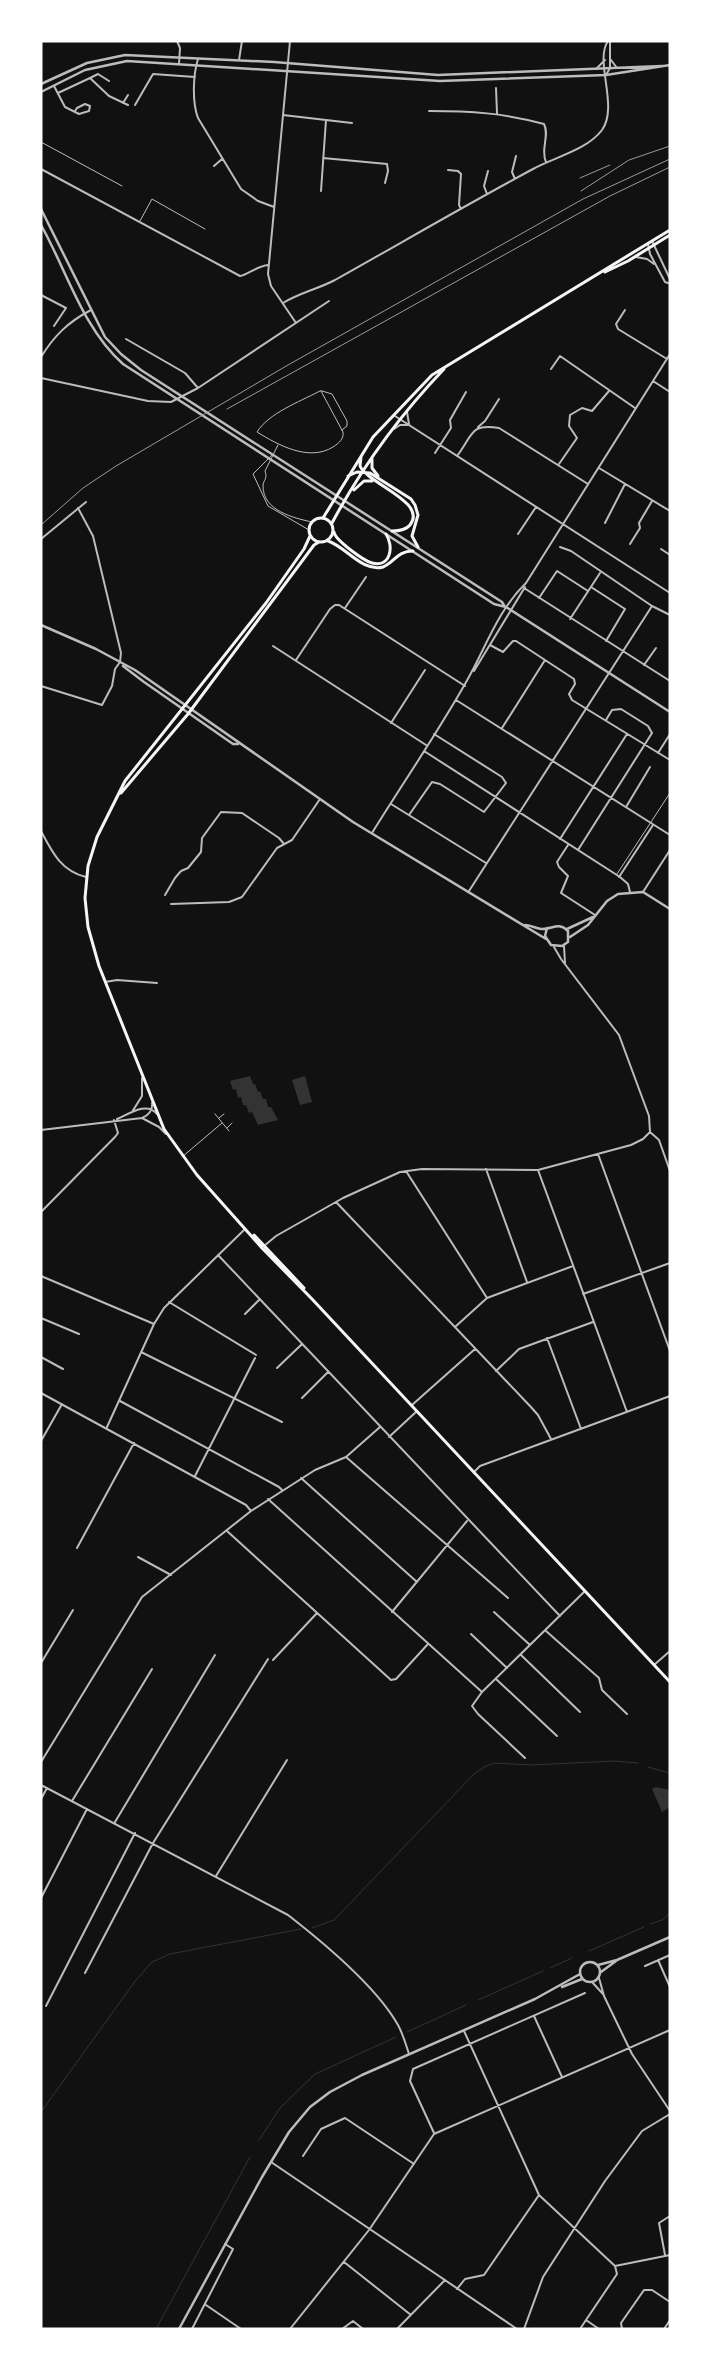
<svg xmlns="http://www.w3.org/2000/svg" width="711" height="2370" font-family="'Varela Round',sans-serif">
  <rect width="100%" height="100%" fill="#111"/>
  <!-- water -->
  <path fill="#333" d="M250 1076 253 1084H255L258 1092 260 1091 263 1099H266L268 1107H271L278 1120 258 1125 252 1112 249 1113 246 1105H243L241 1097 238 1098 236 1089 233 1090 230 1081Z
    M305 1076 312 1102 300 1105 292 1080Z
    M656 1787 670 1790V1807L662 1812 652 1789Z"/>
  <g fill="none" stroke-linecap="round" stroke-linejoin="round">
    <!-- stream -->
    <path stroke="#333" stroke-width="1" d="M648 1767 670 1773
      M650 1924 662 1920 670 1913
      M312 1928 334 1920 474 1774 486 1766 494 1763 531 1765 614 1761 638 1763
      M589 1951 644 1927
      M550 1968 572 1958
      M478 2000 543 1971
      M407 2032 466 2005
      M41 2112 136 1980 152 1962 170 1954 301 1929
      M259 2140 280 2108 315 2074 396 2037
      M156 2329 250 2157"/>
    <!-- service -->
    <path stroke="#bcbcbc" stroke-width="1" d="M321 391 343 432C344 439 339 443 333 447 309 462 278 445 257 432 269 413 299 402 320 391H322L332 394 347 421V426L342 430
      M278 445 265 471C268 479 263 480 263 486 263 511 294 518 312 522
      M272 455 253 474 268 506 309 530"/>
    <!-- pedestrian -->
    <path stroke="#bcbcbc" stroke-width="1" d="M41 142 122 186
      M140 221 152 199 205 229
      M617 874 670 793
      M215 1114 229 1131
      M219 1118 224 1114
      M227 1128 232 1123
      M182 1157 222 1123"/>
    <!-- minor -->
    <path stroke="#bcbcbc" stroke-width="2" d="M177 41 180 48 179 64
      M290 41 268 274 271 286 296 323
      M198 59C193 75 192 102 198 118L241 189 258 201 274 207
      M239 60 242 41
      M611 60 617 68
      M596 69 605 60
      M606 75 610 68V41
      M90 78 98 74 109 81
      M54 86 65 107 79 114 89 111 90 106 85 104 77 108 75 111
      M496 88 497 113
      M58 93 90 78 109 96 128 105
      M123 103 128 95
      M135 105 153 74 195 77
      M429 111C470 111 504 113 544 124 550 135 540 150 546 162
      M283 115 326 120 321 191
      M326 120 352 123
      M323 158 387 164 388 171 385 183
      M214 166 222 159
      M41 169 240 276C247 275 257 266 268 265
      M448 170 458 171 461 174 459 205 461 209
      M515 179 512 172 516 156
      M487 194 484 186 488 171
      M652 241 670 279V286
      M648 244 650 254 665 282 668 283
      M636 257 647 259 654 264
      M41 295 66 308 54 326
      M283 303C299 293 318 289 335 280 401 243 466 205 533 169 555 157 587 150 602 130 619 106 594 61 608 41
      M625 310 616 324 618 329 667 359
      M126 339 185 373 198 388
      M41 357C54 336 68 322 91 310
      M551 369 560 356 635 408
      M41 378 148 401 171 402 198 388 329 301
      M653 381 670 392
      M407 412 409 424
      M395 416 670 593
      M478 427 485 421 499 399
      M394 429 400 425H408
      M435 453 451 428 450 420 466 392
      M457 456C473 435 470 423 499 428L588 484
      M559 464 577 438 569 426 570 415 582 408 592 411 609 391
      M599 468 670 511
      M605 523 625 484
      M518 534 536 507
      M41 539 86 502
      M630 544 640 528 639 523 652 501
      M560 547 571 551 652 606
      M661 549 670 555
      M591 587 625 609 606 641
      M524 588 670 681
      M539 598 557 571 588 591
      M345 608 366 577
      M570 619 600 573
      M490 645 503 652 513 641H516L574 679 575 684 569 694 572 700 670 760
      M273 646 426 745
      M296 660 330 609 335 605H339L465 686
      M644 665 656 648
      M474 671 525 587
      M41 686 102 705 112 686 115 669 120 662 121 653 93 536 78 508
      M456 700 670 835
      M391 723 425 670
      M502 728 545 660
      M424 751 620 877 628 884 630 892
      M658 753 670 734
      M391 804 486 863
      M626 807 650 767
      M409 815 432 782 440 784 484 812 506 783 502 777 434 734
      M41 831C52 852 61 871 86 877
      M372 833C403 783 436 735 465 684 485 650 497 611 526 583L670 354
      M560 839 627 734
      M568 845 557 862 559 867 568 876 561 893 595 915
      M578 850 652 733 648 726 621 709 612 710 606 720
      M619 877 653 825
      M469 891 652 606 670 615
      M643 892 670 850
      M165 895 175 878 181 871 188 868 201 852 202 838 221 812 242 813 279 838 284 844
      M171 904 229 902 242 897 277 848 292 840 320 799
      M564 946 565 963
      M554 947 561 959 619 1035 649 1116 650 1132
      M105 982 117 980 157 983
      M132 1112 142 1096V1078
      M142 1118 159 1127 166 1134
      M117 1119C129 1114 147 1101 157 1114
      M41 1130 142 1118C149 1115 153 1111 152 1103
      M650 1132 659 1140 670 1171
      M598 1154 670 1351
      M486 1169 527 1282
      M538 1170 627 1412
      M406 1171 487 1298
      M336 1202 530 1406 538 1415 551 1439
      M41 1212 115 1137 118 1133 114 1120
      M264 1246 276 1236 343 1198 400 1172 422 1169 538 1170 631 1145 643 1139 650 1132
      M218 1255 560 1616
      M41 1276 154 1324
      M583 1294 670 1263
      M169 1302 256 1355
      M245 1314 260 1299
      M41 1318 79 1334
      M455 1327 487 1298 573 1266
      M547 1338 581 1429
      M141 1352 282 1422
      M41 1357 63 1369
      M277 1368 302 1344
      M496 1371 519 1349 593 1322
      M41 1393 246 1505 251 1511
      M302 1398 328 1372
      M120 1401 279 1487 282 1490
      M412 1405 475 1349
      M107 1427 154 1324 164 1308 244 1230
      M389 1437 417 1411
      M41 1441 62 1404
      M346 1457 508 1598
      M474 1472 480 1466 670 1396
      M195 1476 255 1358
      M301 1478 417 1582
      M268 1499 482 1692
      M227 1531 391 1680 396 1679 428 1644
      M77 1548 134 1443
      M138 1557 171 1575
      M392 1612 467 1521
      M494 1612 530 1645
      M546 1631 599 1678 602 1690 627 1714
      M471 1634 507 1668
      M521 1655 580 1712
      M273 1660 317 1613
      M41 1663 73 1610
      M654 1665 670 1651
      M496 1679 557 1736
      M525 1758 478 1714 472 1706 482 1692 585 1591
      M41 1762 142 1597 251 1511 315 1470 346 1457 380 1427
      M41 1785 288 1915C324 1943 376 1986 398 2025 403 2034 406 2045 409 2054
      M41 1799 47 1788
      M72 1801 152 1669
      M115 1822 215 1655
      M216 1876 287 1760
      M41 1898 87 1809
      M658 1960 670 1987
      M645 1966 670 1955
      M85 1973 153 1843 268 1659
      M599 1978 604 1996 632 2054 670 2111
      M592 1982 603 1994
      M46 2006 135 1833
      M534 2016 562 2077
      M464 2031 539 2195 615 2266
      M434 2133 410 2081 413 2069 585 1993
      M303 2156 321 2129 345 2118 414 2164
      M271 2162 517 2329
      M665 2255 659 2223 670 2216
      M344 2262 411 2315
      M615 2266 670 2255
      M457 2289 465 2279 484 2275 539 2195
      M206 2305 241 2329
      M192 2329 233 2249 225 2244
      M290 2329 369 2230 434 2134 670 2030
      M342 2329 353 2321 363 2329
      M397 2329 445 2280
      M524 2329 543 2277 605 2181 642 2131 670 2114
      M580 2329 586 2320
      M599 2329 586 2320 617 2274 615 2266
      M622 2329 621 2323 644 2290H652L670 2302
      M664 2329 670 2320"/>
    <!-- tertiary -->
    <path stroke="#bcbcbc" stroke-width="2.5" d="M41 84 87 63 125 55 274 62 438 75 662 66
      M41 92 85 70 127 61 440 81 606 75 670 65
      M41 209 105 337 121 354 141 370 502 602 505 607
      M41 225C67 271 83 329 123 364L494 604 506 607 670 712
      M41 625 96 649 135 670 353 822 546 939
      M123 666 144 682 233 744H238
      M525 925C530 925 535 928 541 929 552 930 558 921 568 931V942L562 946 551 945 545 936 547 928
      M567 929 593 917
      M570 937 588 925 607 901 618 894 643 892 670 909
      M580 1972a10 10 0 1 1 20 0a10 10 0 1 1-20 0Z
      M598 1965 617 1960 670 1937
      M601 1972 616 1961
      M562 1987 582 1979
      M179 2329 262 2177 289 2132 310 2107 330 2092 362 2075 535 1999 580 1974"/>
    <!-- secondary -->
    <path stroke="#f5f5f5" stroke-width="3" d="M605 272 628 261 670 235
      M361 457 360 466C368 484 428 502 410 525 406 530 399 531 392 531
      M372 459V468L378 476
      M348 476 357 472 370 473 411 499 415 505 418 515 412 536 418 547
      M354 490 364 481H372
      M309 530a12 12 0 1 1 24 0a12 12 0 1 1-24 0Z
      M323 518 373 437 432 375 670 230
      M332 523C362 467 400 415 444 369
      M334 532C335 540 364 561 372 563 391 568 394 546 386 534
      M310 536 304 549 266 603 125 781 97 837 88 866 85 898 88 927 99 966 164 1129 197 1175 262 1248 312 1299 670 1682
      M328 541C345 546 363 573 383 567 395 562 397 551 413 551
      M121 793 188 714 314 545 319 542
      M254 1235 304 1288"/>
    <!-- rail -->
    <path stroke="#9a9a9a" stroke-width="1" d="M580 178 610 165
      M581 191 629 160 670 146
      M227 409 610 196 670 167
      M41 525 83 488 116 466 288 365 583 199 670 159"/>
  </g>
  <!-- border -->
  <rect width="711" height="2370" fill="none" stroke="#ffffff" stroke-width="85"/>
</svg>
